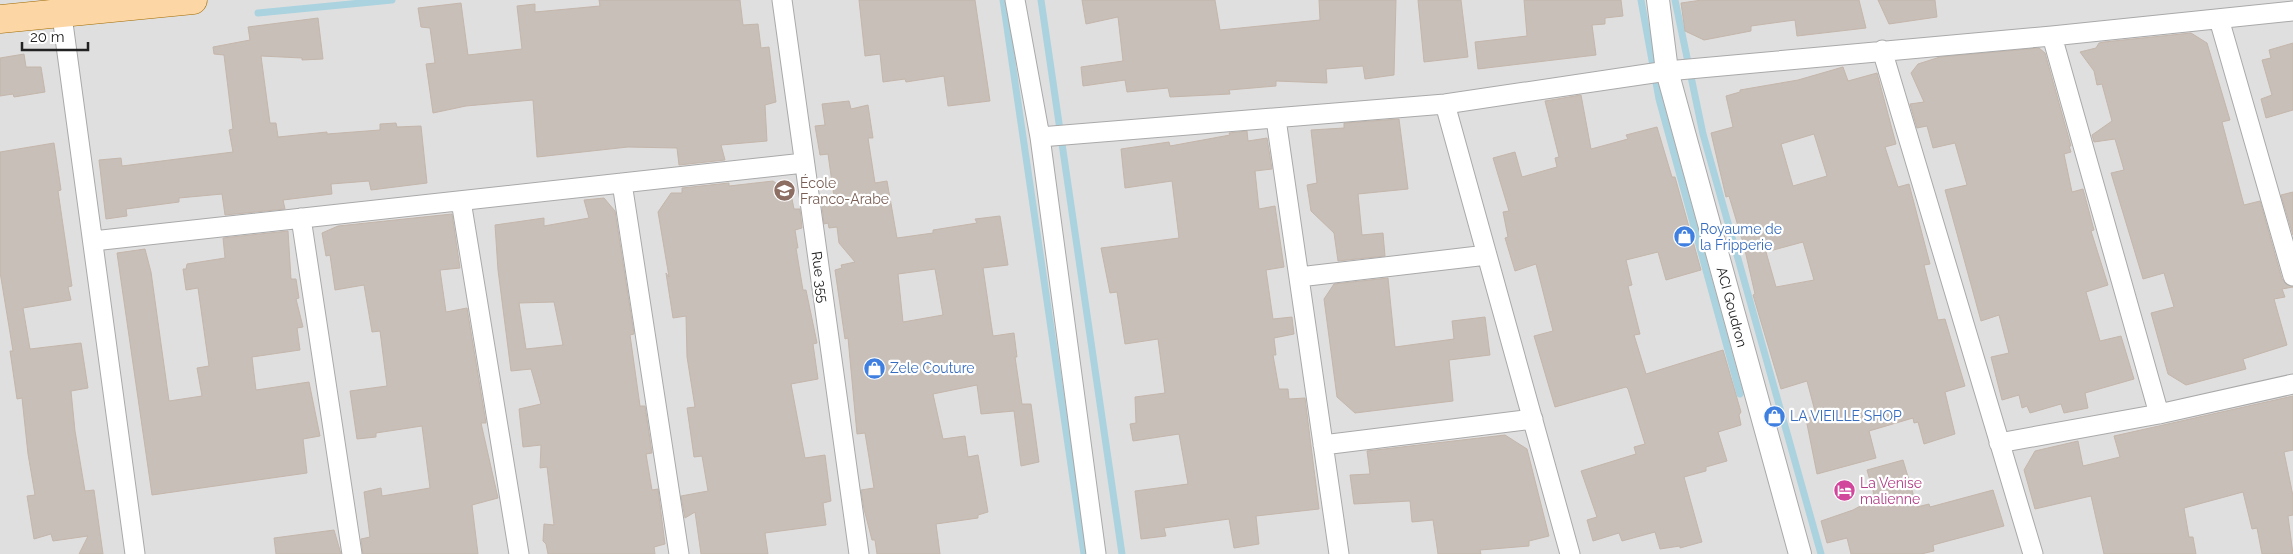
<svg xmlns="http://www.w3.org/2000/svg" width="2293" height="554" font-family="Raleway,sans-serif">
  <rect width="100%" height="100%" fill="#f2efe9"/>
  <!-- residential -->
  <path fill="#e0dfdf" d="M0 0H2293V554H0Z"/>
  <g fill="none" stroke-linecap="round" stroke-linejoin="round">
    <!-- stream -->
    <path stroke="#aad3df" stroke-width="7" d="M1003 0 1084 554
      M1041 0 1122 554
      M1641 0 1659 99 1740 394
      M1675 0 1703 134 1821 554
      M258 13 392 0"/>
  </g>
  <!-- building -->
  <path fill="#c7bfb8" stroke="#c4b6ab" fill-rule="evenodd" d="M599 0H740L743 25 758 24 761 48 769 47 776 102 765 105 767 141 721 145 725 160 679 165 677 148 628 147 537 157 533 100 466 106 433 113 426 64 435 63 430 28 421 27 418 8 461 3 468 55 522 49 517 6 535 4V12L600 6Z
    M859 0H975L990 101 948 106 944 76 906 82 905 79 883 82 880 54 865 56Z
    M1082 0H1215L1220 30 1320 20 1319 0H1396L1394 75 1365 79 1363 66 1326 69 1327 83 1276 81V86L1229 90 1230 94 1170 97 1168 88 1127 92 1125 80 1083 86 1081 67 1123 61 1118 17 1086 24Z
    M1418 0H1461L1468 57 1424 62Z
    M1524 0H1621L1623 16 1605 18V24L1592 25 1596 55 1478 69 1475 42 1527 36Z
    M1702 0H1859L1866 28 1797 36 1795 20 1751 26V31L1704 40 1685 31 1681 3Z
    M1878 0H1935L1937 17 1889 24Z
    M318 18 323 59 302 60V58L261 56 270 123H276L278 137 327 132V134L380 130V124L396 123 397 127 421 126 427 183 371 190 369 181 331 184 332 194 283 200 285 209 225 215 222 194 179 198V202L126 209 127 216 106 219 99 160 121 158 122 166 233 152 229 130 233 129 224 55 214 54 213 47 250 40 248 27Z
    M2191 33 2207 43 2230 120 2222 122 2244 205 2260 201 2282 279 2286 284 2293 287 2282 289 2285 297 2274 299 2287 345 2243 359 2246 369 2186 385 2168 374 2151 313 2174 307 2164 273 2143 279 2111 173 2124 170 2115 139 2094 142 2092 135 2112 121 2102 84 2097 85 2094 71 2080 52 2096 48 2099 43 2104 42Z
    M2293 43V110L2266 118 2261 99 2272 95 2262 60 2271 58 2269 50Z
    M2039 48 2045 53 2071 146H2069L2071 152 2064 154 2072 192 2083 189 2094 230 2091 231 2108 285 2086 292 2100 341 2121 336 2134 379 2085 393 2088 408 2064 413 2061 404 2030 413 2027 406 2022 408 2019 395 2002 400 1991 357 2009 353 1999 315 1981 321 1945 190 1967 185 1955 143 1933 148 1927 126 1917 128 1910 104 1924 102 1911 73 1918 64 1940 57Z
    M24 54 26 67H41L45 92 14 97 13 94 0 96V58Z
    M1843 67 1848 81 1877 73 1896 144 1885 147 1898 187 1909 184 1930 264 1924 265 1938 320 1945 319 1965 386 1945 392 1955 434 1924 444 1918 422 1914 423 1913 418 1869 431 1876 458 1817 474 1806 419 1816 415 1807 381 1781 389 1753 295 1755 294 1744 246 1729 196 1726 197 1711 133 1733 127 1726 96 1740 92V90L1798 80ZM1814 134 1827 176 1793 186 1781 144ZM1803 242 1814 280 1776 287 1766 252Z
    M1581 95 1591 149 1628 139 1626 135 1657 127 1672 177H1675L1701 270 1666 280 1658 252 1626 260 1632 285 1628 286 1640 334 1634 335 1646 374 1723 350 1741 412 1739 415 1741 425 1718 432 1727 461 1706 467V471L1684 477 1702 542 1680 548V546L1660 549 1655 532 1622 541 1619 533 1593 541 1587 520 1597 517 1581 471 1636 454 1634 447 1645 444 1628 389 1626 387 1555 407 1534 336 1553 331 1536 264 1515 271 1505 238 1508 237 1503 212 1509 211 1493 158 1515 152 1522 177 1557 167 1555 158 1559 157 1545 101Z
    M849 101 851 109 868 105 873 138H868L875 183 887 181 897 238 933 233V230L977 223 975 219 1000 216 1008 265 983 268 993 336 1014 333 1017 357H1015L1022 404H1031L1039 462 1021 466 1014 411 981 414 977 385 933 394 943 439 965 436 968 457 978 455 988 512 978 515V518L936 524 940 554H877L875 540H872L864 509 861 490 874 488 865 433 857 434 848 338 845 339 835 270 842 268 841 265 855 262 839 243 837 227 829 228 828 223 824 224 822 206 835 204 828 154 820 155 815 126 825 125 822 104ZM935 269 943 315 903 322 898 274Z
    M1399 119 1408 189 1358 194 1362 235 1383 233 1385 256 1338 261 1334 233 1311 211 1307 185 1317 183 1311 130 1344 128V123Z
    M1247 131 1248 141 1267 138 1272 169 1255 171 1259 209 1275 206 1284 267 1266 270 1273 319 1292 317 1294 334 1274 338 1276 355H1273L1279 389H1288L1289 399 1305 398 1319 509 1256 516 1259 544 1234 548 1229 519 1164 528 1166 536 1141 539 1135 491 1188 484 1179 434 1133 441 1130 424 1136 423 1135 397 1165 393 1158 339 1125 344 1117 292 1110 293 1101 248 1179 238 1172 181 1125 188 1121 149 1169 142 1170 146 1230 135 1229 133Z
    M54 143 61 190 58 191 72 286 68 287 71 300 23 308 30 349 81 343 88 388 71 391 75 431 85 491 94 490 103 554H79L88 536 53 541 51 534 34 539 27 496 35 495 28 454 22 398 17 399 10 351H13L0 272V152Z
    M773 181 791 194 794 209H800L802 228 795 230 798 248H796L803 290H806L817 343 813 344 818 379 791 384 805 458 825 455 831 501 823 503 826 525 765 533 768 554H701L695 512 685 518 681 496 708 491 702 456 694 457 687 408 695 407 687 357 686 316 673 318 666 273 669 277 658 212 671 193H682V188L729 183V186Z
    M2293 192V235L2281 195Z
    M604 198 615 211 634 334 630 335 640 406H645L652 453 646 454 652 490 658 489 665 544 654 547 655 554H548L546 544 543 541 544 524 554 525 547 467 540 468 541 445 523 447 519 409 541 404 531 369 511 371 498 270 495 225 544 218V226L589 218 584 200ZM554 302 563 345 526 349 519 303Z
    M452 214 460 268 440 270 446 312 467 308 486 423H481L498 498 472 505 478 554H363L361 539 370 537 364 492 381 488 382 496 430 488 422 426 376 433V437L357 439 350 391 387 386 380 331 372 332 364 285 335 290 330 255 326 256 322 233 338 226Z
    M288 231 291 279H296L299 298 296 299 303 327 297 328 300 350 252 357 256 390 309 382 320 436 303 439 307 473 152 495 117 253 145 249 151 272 169 401 202 396 197 368 209 366 198 288 186 290 183 269H186L187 264 225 258 223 238Z
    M1388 278 1395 347 1454 339 1452 321 1485 317 1490 355 1449 360 1453 401 1355 413 1337 397 1324 299 1334 284Z
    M2293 396V450L2284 452 2293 496V515L2288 516 2293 554H2262L2257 528 2252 529 2243 492 2184 508 2189 537H2193L2196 554H2104L2091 496 2035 509 2024 470 2035 451 2078 441 2083 466 2120 457 2114 436Z
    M1505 435 1527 449 1549 536 1529 541V546L1480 550 1481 554H1438L1433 520 1412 522 1410 501 1354 504 1350 475 1370 474 1367 451Z
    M1903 460 1917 507 1929 504 1930 507 1993 490 2004 526 1933 545 1934 551 1921 554H1851L1847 538 1827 543 1821 521 1853 510 1875 498 1867 470Z
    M334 530 341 554H276L274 538Z"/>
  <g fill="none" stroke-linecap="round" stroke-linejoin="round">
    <defs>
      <path id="minor" d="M782 0 859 554
        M1015 0 1040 137 1096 554
        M60 1 135 554
        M2219 19 2293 276
        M2052 36 2159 414
        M1882 50 2033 554
        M1445 104 1570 554
        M1276 119 1339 554
        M1040 137 1445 104 1667 71 2052 36 2293 11
        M622 183 679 554
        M461 201 519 554
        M301 218 352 554
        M93 241 804 163
        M1299 277 1487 255
        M1999 443 2159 414 2293 384
        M1323 445 1533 419"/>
      <path id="tertiary" d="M1658 0 1667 71 1800 554"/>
      <path id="primary" d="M0 19 193 0"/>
    </defs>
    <!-- minor casing -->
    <use href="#minor" stroke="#a9a9a9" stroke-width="21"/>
    <!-- tertiary casing -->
    <use href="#tertiary" stroke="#a9a9a9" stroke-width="24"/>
    <!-- primary casing -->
    <use href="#primary" stroke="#a06b00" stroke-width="29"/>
    <!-- minor -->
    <use href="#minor" stroke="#fff" stroke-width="19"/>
    <!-- tertiary -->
    <use href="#tertiary" stroke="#fff" stroke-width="22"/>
    <!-- primary -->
    <use href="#primary" stroke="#fcd6a4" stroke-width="28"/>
  </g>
  <!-- icons -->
  <defs>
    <symbol id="school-disc" viewBox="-11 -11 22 22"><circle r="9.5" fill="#8d6e63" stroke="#fff"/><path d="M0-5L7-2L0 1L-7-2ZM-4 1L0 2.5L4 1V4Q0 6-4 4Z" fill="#fff"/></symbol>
    <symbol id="shop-disc" viewBox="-11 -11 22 22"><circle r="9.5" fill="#3f7fe0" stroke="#fff"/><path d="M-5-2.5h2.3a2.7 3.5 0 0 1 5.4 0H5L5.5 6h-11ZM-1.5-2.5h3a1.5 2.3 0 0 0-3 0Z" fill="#fff"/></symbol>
    <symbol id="hotel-disc" viewBox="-11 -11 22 22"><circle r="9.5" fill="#d1479c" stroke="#fff"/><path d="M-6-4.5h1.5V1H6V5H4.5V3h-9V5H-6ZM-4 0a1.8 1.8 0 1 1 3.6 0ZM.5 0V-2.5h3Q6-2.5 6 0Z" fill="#fff"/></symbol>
  </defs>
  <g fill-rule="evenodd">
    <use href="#school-disc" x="772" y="178" width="25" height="25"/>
    <use href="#shop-disc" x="1672" y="224" width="25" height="25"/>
    <use href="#shop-disc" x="862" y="356" width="25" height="25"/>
    <use href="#shop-disc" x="1762" y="404" width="25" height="25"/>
    <use href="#hotel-disc" x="1832" y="478" width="25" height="25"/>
  </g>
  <g text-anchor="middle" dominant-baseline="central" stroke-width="4.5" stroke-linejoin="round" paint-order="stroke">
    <!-- education labels -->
    <g font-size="14" fill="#785e54" stroke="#fff" text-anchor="start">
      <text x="800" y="183">École<tspan x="800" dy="16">Franco-Arabe</tspan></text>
    </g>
    <!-- shop labels -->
    <g font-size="14" fill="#366cbe" stroke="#fff" text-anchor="start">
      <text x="1700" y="229">Royaume de<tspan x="1700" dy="16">la Fripperie</tspan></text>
      <text x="890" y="368">Zele Couture</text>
      <text x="1790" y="416">LA VIEILLE SHOP</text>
    </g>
    <!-- street labels -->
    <g font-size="14" fill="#222" stroke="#fff">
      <text transform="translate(820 277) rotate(82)">Rue 355</text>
      <text transform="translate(1732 307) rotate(75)">ACI Goudron</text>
    </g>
    <!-- hotel labels -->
    <g font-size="14" fill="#b23c85" stroke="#fff" text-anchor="start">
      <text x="1860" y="483">La Venise<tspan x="1860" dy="16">malienne</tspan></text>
    </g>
  </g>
  <!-- scale -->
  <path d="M22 42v8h66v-8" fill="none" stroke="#222222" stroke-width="2.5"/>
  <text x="30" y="42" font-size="15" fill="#222222" stroke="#ffffff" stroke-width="4" paint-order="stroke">20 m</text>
</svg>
